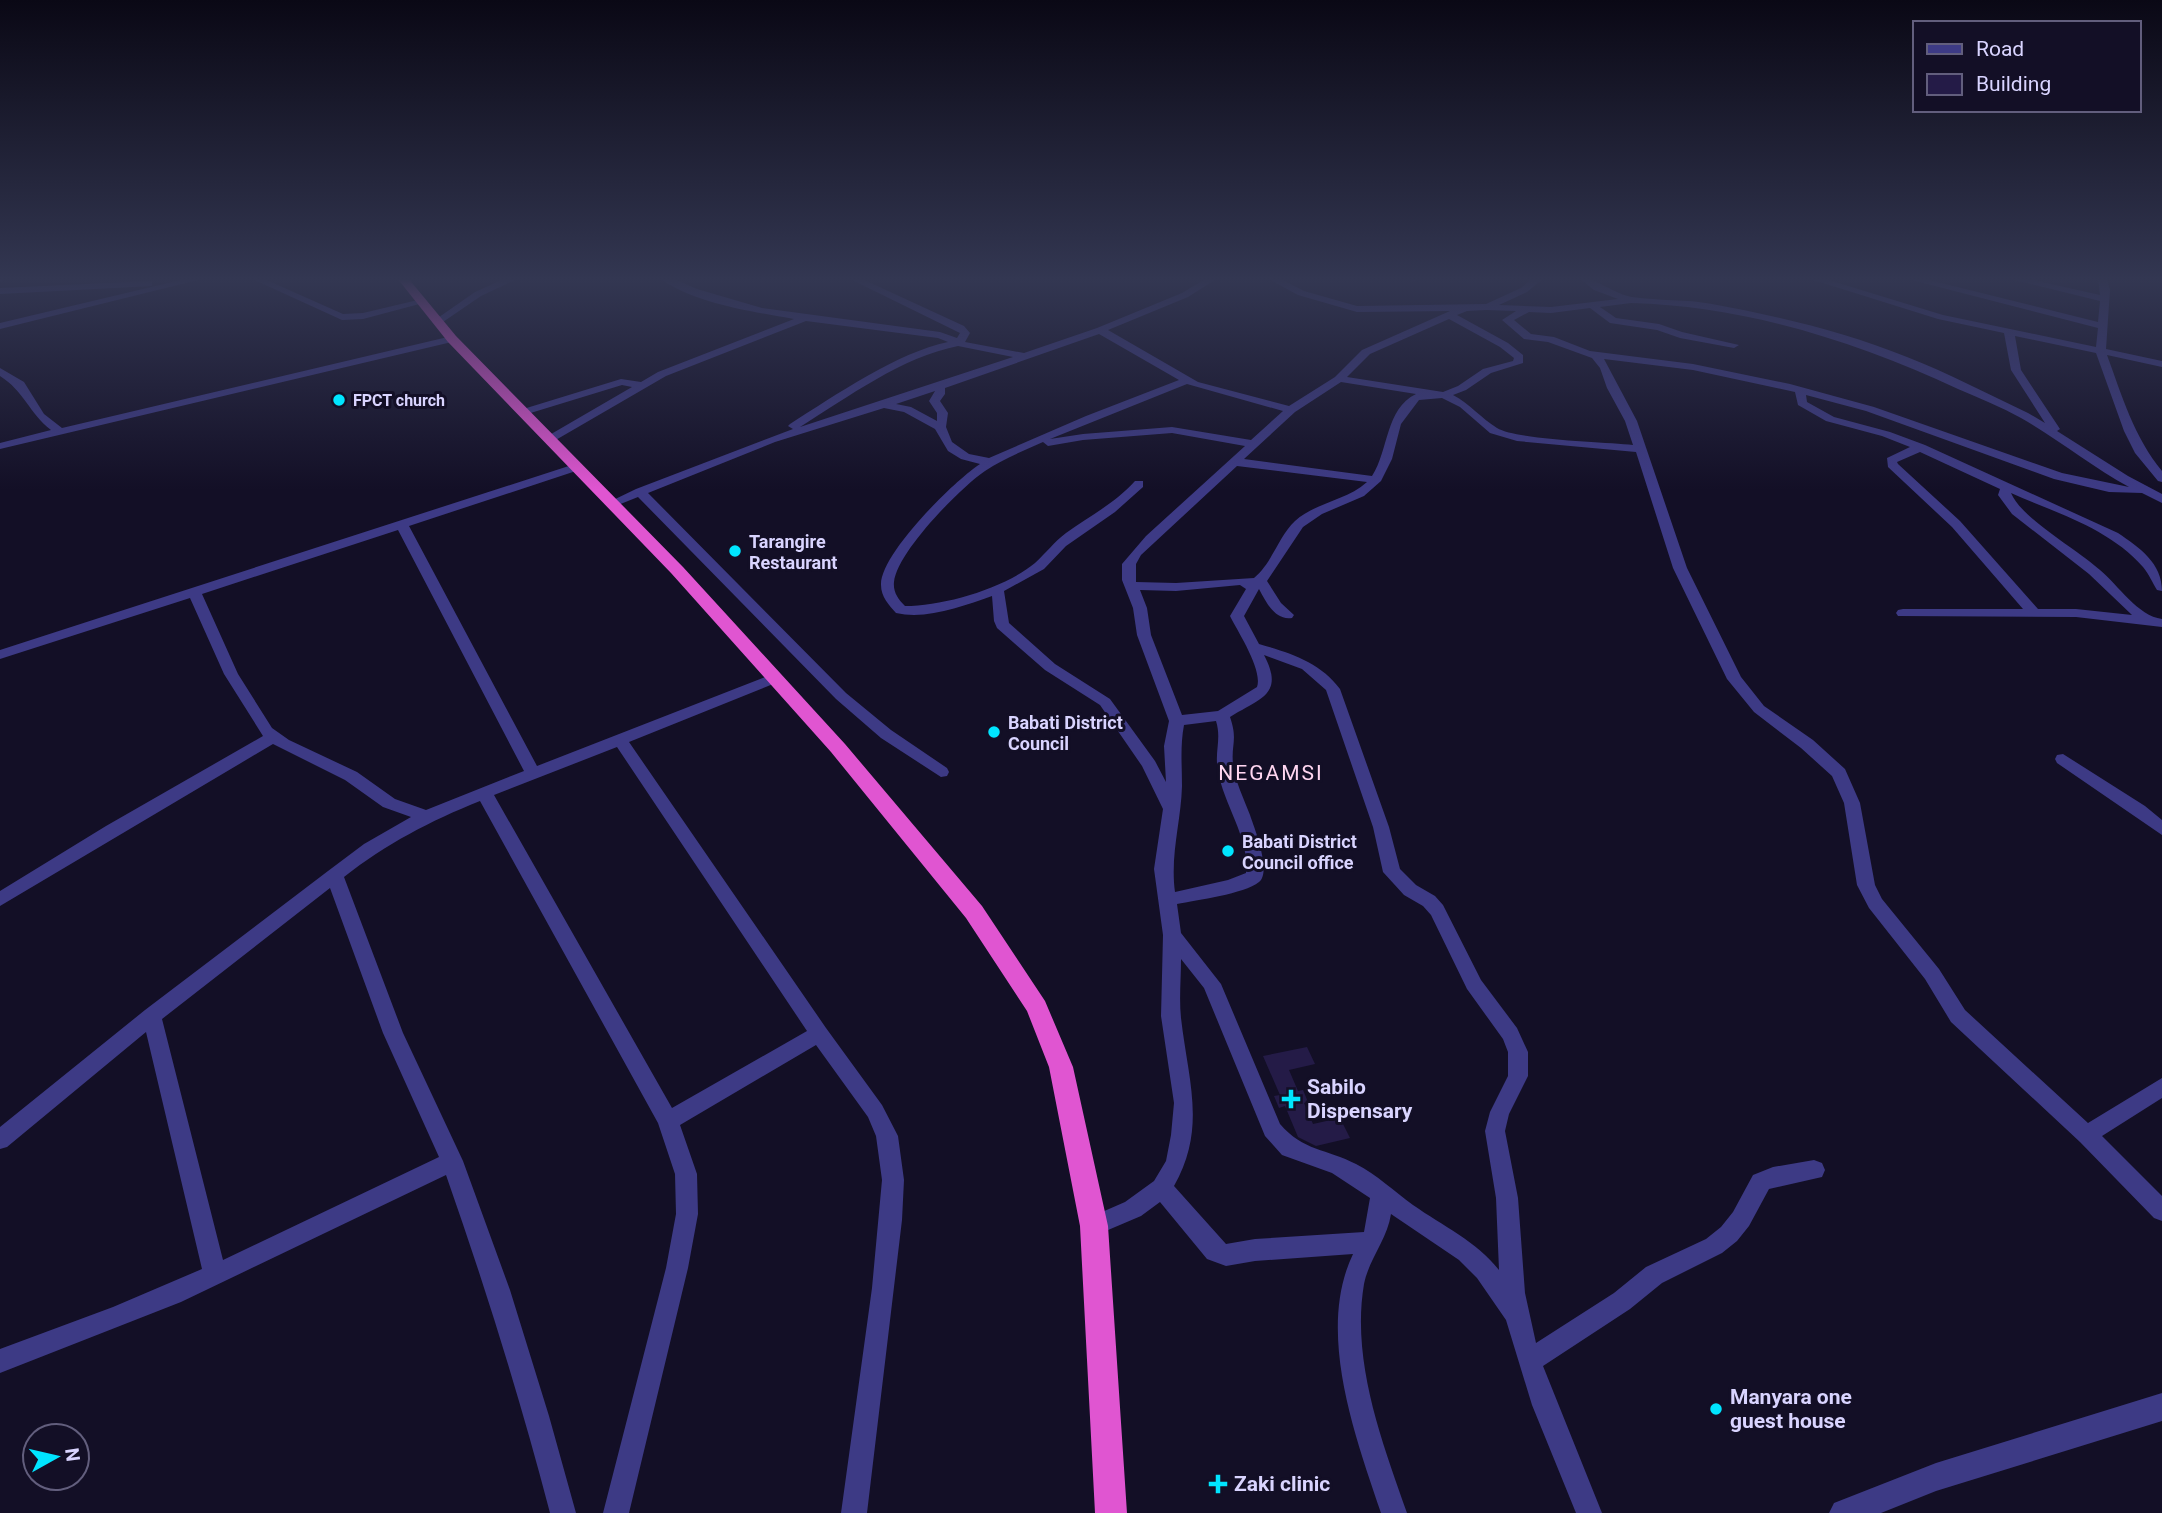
<svg xmlns="http://www.w3.org/2000/svg" width="2162" height="1513" font-family="Roboto,sans-serif">
  <rect width="100%" height="100%" fill="#130f26"/>
  <!-- building -->
  <path fill="#241b47" d="M1307 1047 1315 1064 1289 1070 1298 1091 1303 1090 1308 1102 1304 1103 1313 1124 1340 1118 1350 1138 1316 1146 1298 1137 1285 1106 1279 1108 1274 1096 1280 1095 1263 1056Z"/>
  <g fill="none" stroke-linecap="round" stroke-linejoin="round">
    <!-- minor -->
    <path fill="#3d3a85" fill-rule="evenodd" d="M0 278H5V279L0 282Z
      M189 278H206L0 329V323Z
      M250 278H262L343 314 363 313 422 299 427 302 363 319 342 320Z
      M506 278H519L481 296 440 324 432 322 475 292Z
      M659 278H672L697 289 762 308 940 332 957 338 960 333 848 278H860L964 326 970 333 965 342 1024 353 1097 328 1182 293 1207 278H1218L1188 297 1108 330 1198 382 1289 406 1335 377 1362 350 1450 311 1357 312 1298 295 1267 278H1279L1304 291 1357 306 1486 304 1521 288 1532 278H1544L1527 292 1499 305 1551 307 1618 299 1594 290 1579 278C1597 278 1614 294 1632 297 1659 301 1686 299 1712 304 1778 316 1845 332 1907 357 1948 373 1988 394 2028 413L2045 423 2011 370 2004 333 1938 319 1807 278H1822L1943 315 2096 347 2098 328 1904 278H1921L2098 322 2100 301 2006 278H2024L2100 295 2098 278H2107L2110 290 2106 349 2162 361V367L2107 355C2122 396 2134 437 2162 471V482L2158 481 2135 453 2124 431 2096 353 2015 336 2021 370 2060 429 2057 431 2128 476 2162 494V503L2142 493 2109 492 2054 479 1866 411 1806 395 1807 402 1834 417 1890 432 1925 445 2118 533C2140 548 2162 563 2162 591L2157 590C2152 582 2149 574 2143 567 2109 528 2056 513 2011 493 2021 518 2078 550 2100 570 2118 585 2138 616 2162 619V627L2076 617 1898 616 1896 613 1898 610 1903 609H2023L1952 527 1888 467 1887 458 1910 447 1882 436 1826 421 1798 405 1795 392 1693 370 1604 359 1637 421 1687 568 1741 677 1764 706 1813 740 1845 769 1860 803 1875 885 1882 899 1939 969 1965 1010 2088 1123 2162 1078V1098L2102 1136 2162 1196V1221L2154 1218 2080 1142 1951 1022 1925 979 1869 908 1857 885 1844 803 1832 776 1801 748 1754 712 1727 679 1673 568 1636 452 1517 441 1490 433 1460 407 1442 398 1419 400 1401 424 1392 459 1381 481 1364 496 1322 514 1303 527 1267 581 1281 603 1294 615 1292 618C1275 621 1266 602 1259 589L1244 616 1259 644C1290 653 1320 662 1340 689L1389 827 1400 869 1416 885 1435 896 1443 905 1481 980 1517 1028 1528 1052V1076L1509 1114 1505 1131 1518 1198 1525 1293 1536 1343 1614 1293 1646 1267 1706 1239 1721 1227 1733 1212 1753 1175 1773 1167 1814 1160 1822 1163 1825 1170 1822 1177 1769 1189 1749 1226 1737 1241 1722 1253 1662 1283 1630 1309 1543 1366 1602 1513H1576L1532 1405 1506 1320 1477 1278 1459 1260 1391 1214C1387 1240 1369 1259 1364 1284 1351 1361 1382 1442 1407 1513H1381C1355 1436 1316 1331 1353 1254L1255 1261 1226 1266 1207 1259 1160 1202 1141 1216 1094 1236 1086 1233 1083 1226 1086 1219 1125 1202 1154 1181 1166 1161 1171 1135 1174 1103 1161 1016 1163 935 1154 869 1163 809 1142 766 1100 705 1045 670 997 628 994 621 992 596C963 606 927 620 896 613 889 605 881 597 881 585 880 554 954 481 980 464L961 459 948 451 935 429 904 412 884 408 775 442 648 493 846 693 891 730 947 768 949 772 947 776 941 777 881 738 836 699 638 497 613 507 607 503 636 489 793 429 788 426 790 424C834 396 898 352 948 342L938 338 806 321 666 376 554 441H546V437L632 387 622 385 524 415 520 414V410L621 379 641 382 658 372 794 319C750 311 696 304 659 278ZM1631 303C1745 306 1855 341 1958 389 1979 398 2001 407 2021 418 2058 439 2092 467 2129 487L2062 473 1874 407 1790 384 1693 364 1590 351 1554 337 1531 334 1514 320 1529 312 1551 313 1590 308 1610 323 1657 330 1680 338 1734 348 1739 345 1682 332 1659 324 1616 318 1600 307ZM1486 310 1516 311 1502 320 1524 339 1548 342 1592 358 1600 368 1607 388 1625 421 1633 445C1605 442 1517 440 1497 428 1481 418 1470 404 1453 395L1466 390 1491 373 1523 363V355L1508 343 1457 315 1467 311ZM1449 319 1500 347 1514 358 1513 361 1483 369 1458 386 1443 392 1347 377 1370 354ZM1099 334 1179 380 1086 416 989 458 969 454 952 442 946 427 948 413 940 401 945 394V388ZM958 346 1013 357 800 427C848 397 902 357 958 346ZM1341 382 1416 394C1385 409 1389 450 1372 476L1244 459 1295 412ZM1187 384 1283 411 1251 440 1172 427 1083 434 1050 439ZM935 391 929 401 937 413V421L911 407 896 404ZM1172 433 1245 446 1146 536 1122 564V580L1133 608 1137 635 1169 721 1164 746 1166 782 1155 761 1110 699 1055 664 1009 623 1004 591 1044 569 1066 546 1115 512 1143 487V481H1135C1115 503 1090 516 1066 533 1054 542 1046 553 1035 563 1005 588 944 606 905 606 898 599 893 592 894 582 897 552 960 488 985 471 1003 459 1023 451 1043 442L1048 446 1083 440ZM1920 452 2000 489 1998 495 2012 514 2089 574 2132 615 2076 609H2038L1960 521 1898 464 1897 462ZM1237 466 1367 482C1346 501 1316 502 1295 521 1278 537 1273 562 1254 578L1176 583 1136 582V564L1141 555ZM1240 585 1246 589 1230 616C1238 632 1263 670 1257 687L1218 711 1182 715 1151 635 1147 608 1140 590 1176 591ZM1264 655 1302 669 1326 690 1373 827 1383 872 1404 895 1423 906 1431 915 1467 989 1503 1039 1508 1052V1076L1490 1112 1485 1131 1496 1198 1499 1270C1476 1241 1443 1226 1413 1205 1394 1191 1377 1175 1356 1164 1327 1149 1303 1151 1280 1124L1221 984 1181 933 1177 904C1197 900 1244 894 1259 882 1272 872 1254 827 1250 815 1244 799 1235 781 1233 764 1231 744 1238 740 1230 717 1260 698 1285 695 1264 655ZM1216 721C1221 737 1216 748 1217 763 1220 801 1250 835 1246 873L1228 880 1175 892C1170 855 1181 822 1182 786 1182 765 1180 746 1184 725ZM1181 959 1204 988 1265 1136 1282 1155 1332 1173 1370 1198 1364 1232 1255 1239 1226 1244 1174 1186C1207 1128 1188 1080 1181 1018 1179 999 1181 979 1181 959Z
      M1403 278H1419L1415 281Z
      M149 281 152 282V286L0 294V288Z
      M452 336 456 337V341L0 449V443L51 430C29 413 24 391 0 376V368L24 382 44 414 62 428Z
      M578 463 582 465V469L409 526 537 766 768 676H778L780 679 778 682 629 742 826 1028 882 1105 898 1136 904 1180 902 1220 867 1513H841L872 1288 882 1180 876 1136 868 1117 816 1045 680 1125 697 1174 698 1214 688 1268 629 1513H603L666 1268 676 1214 675 1174 658 1123 480 801C430 821 386 844 344 877L403 1033 463 1161 510 1290 549 1416 576 1513H550C520 1398 485 1286 446 1175L181 1302 0 1373V1349L113 1307 202 1269 146 1032 7 1147 0 1149V1127L145 1010 328 871 364 844 411 817 383 807 345 780 273 744 0 906V891L106 826 263 736 224 674 190 598 0 659V650ZM398 530 524 771 426 810 395 799 357 772 289 740 272 728 238 674 202 594ZM617 747 807 1031 672 1108 494 795ZM330 888 383 1033 439 1157 223 1260 162 1019Z
      M2063 754 2145 806 2162 820V835L2057 763 2055 759 2057 755Z"/>
    <!-- tertiary -->
    <path fill="#3d3a85" fill-rule="evenodd" d="M2162 1393V1421L1936 1491 1881 1513H1829L1834 1503 1936 1463Z"/>
    <!-- trunk -->
    <path fill="#e055d1" fill-rule="evenodd" d="M397 278H408L456 336 683 567 845 744 982 906 1045 1001 1073 1067 1108 1226 1127 1513H1095L1080 1226 1049 1067 1027 1011 966 918 831 752 671 573 448 342Z"/>
  </g>
  <!-- sky -->
  <linearGradient id="sky" x2="0" y2="1"><stop stop-color="#0a0815"/><stop offset="0.57" stop-color="#333752"/><stop offset="1" stop-color="#333752" stop-opacity="0"/></linearGradient>
  <rect width="2162" height="490" fill="url(#sky)"/>
  <!-- markers -->
  <g fill="#00e5ff" stroke="#130f26" stroke-width="2.5">
    <circle cx="339" cy="400" r="7"/>
    <circle cx="735" cy="551" r="7"/>
    <circle cx="994" cy="732" r="7"/>
    <circle cx="1228" cy="851" r="7"/>
    <path d="M1287.5 1088.5h7v7h7v7h-7v7h-7v-7h-7v-7h7z"/>
    <circle cx="1716" cy="1409" r="7"/>
    <path d="M1214.5 1473.5h7v7h7v7h-7v7h-7v-7h-7v-7h7z"/>
  </g>
  <g text-anchor="middle" dominant-baseline="central" stroke-width="6" stroke-linejoin="round" paint-order="stroke">
    <!-- far-poi labels -->
    <g font-size="16" font-weight="bold" fill="#d9d4ff" stroke="#130f26" text-anchor="start">
      <text x="353" y="400">FPCT church</text>
    </g>
    <!-- poi labels -->
    <g font-size="18" font-weight="bold" fill="#d9d4ff" stroke="#130f26" text-anchor="start">
      <text x="749" y="541">Tarangire<tspan x="749" dy="21">Restaurant</tspan></text>
      <text x="1008" y="722">Babati District<tspan x="1008" dy="21">Council</tspan></text>
      <text x="1242" y="841">Babati District<tspan x="1242" dy="21">Council office</tspan></text>
    </g>
    <!-- quarter labels -->
    <g font-size="21" letter-spacing="2" fill="#ffd6f0" stroke="#130f26">
      <text x="1271" y="773">NEGAMSI</text>
    </g>
    <!-- near-poi labels -->
    <g font-size="21" font-weight="bold" fill="#d9d4ff" stroke="#130f26" text-anchor="start">
      <text x="1307" y="1087">Sabilo<tspan x="1307" dy="24">Dispensary</tspan></text>
      <text x="1730" y="1397">Manyara one<tspan x="1730" dy="24">guest house</tspan></text>
      <text x="1234" y="1484">Zaki clinic</text>
    </g>
  </g>
  <!-- legend -->
  <rect x="1913" y="21" width="228" height="91" fill="#130f26" stroke="#625e7d" stroke-width="2"/>
  <rect x="1927" y="44" width="35" height="10" fill="#3d3a85" stroke="#625e7d" stroke-width="2"/>
  <text x="1976" y="56" font-size="21" fill="#d9d4ff">Road</text>
  <rect x="1927" y="74" width="35" height="21" fill="#241b47" stroke="#625e7d" stroke-width="2"/>
  <text x="1976" y="91" font-size="21" fill="#d9d4ff">Building</text>
  <!-- north arrow -->
  <g transform="translate(56 1457) rotate(82)"><circle r="33" fill="#130f26" stroke="#625e7d" stroke-width="2"/>
  <path d="M0-5L12 26L0 18L-12 26Z" fill="#00e5ff"/>
  <text y="-10" font-size="19" font-weight="bold" text-anchor="middle" fill="#d9d4ff">N</text>
  </g>
</svg>
